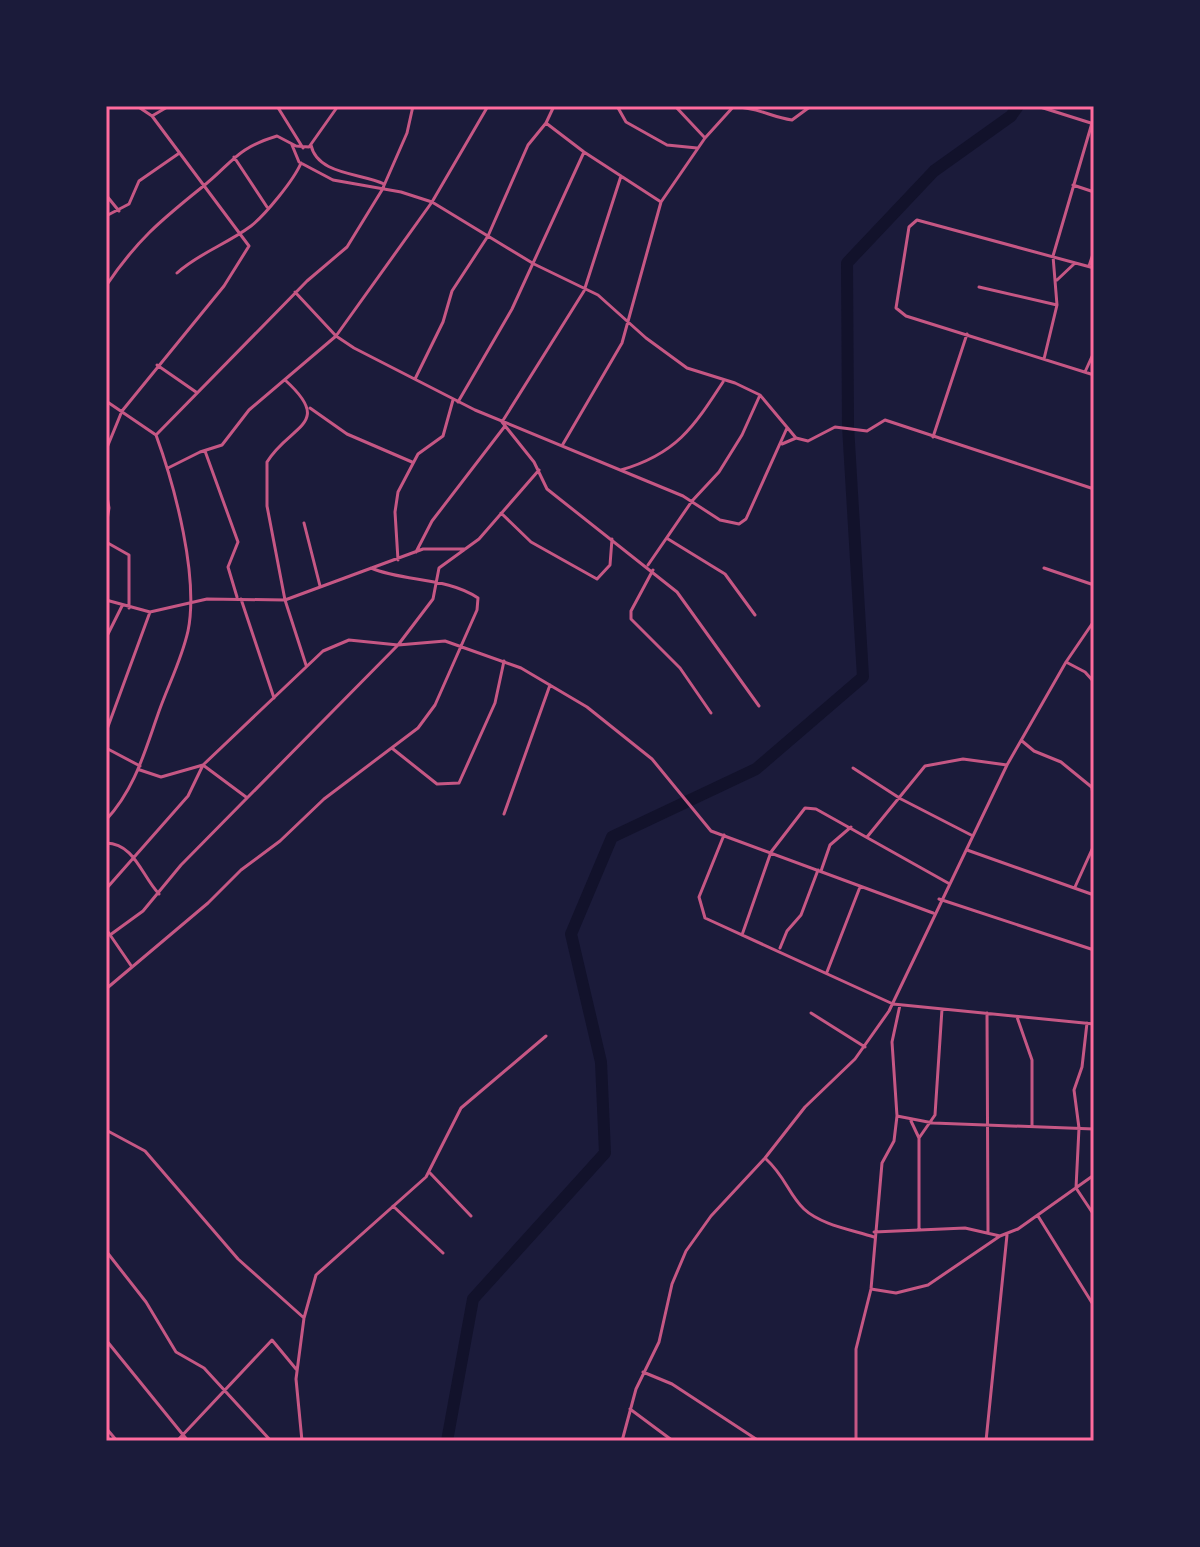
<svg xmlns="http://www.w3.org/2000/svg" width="1200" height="1547" font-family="'Fira Sans',sans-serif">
  <rect width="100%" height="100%" fill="#1b1b3a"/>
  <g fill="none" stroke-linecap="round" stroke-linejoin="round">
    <!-- river -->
    <path stroke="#12122b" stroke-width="12" d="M447 1441 473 1299 605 1153 601 1062 571 934 612 837 756 769 863 677 848 426 847 263 934 171 1011 116 1018 106"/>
    <!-- minor -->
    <path stroke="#c65784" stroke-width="3" d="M277 106 303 148
      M617 106 626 122 667 145 697 148
      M675 106 705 138
      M1037 106 1094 124
      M735 107C757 107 771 117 792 120L811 106
      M152 116 169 106
      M546 123 584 152 661 202
      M292 145 299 162 333 180 401 192 432 202 534 264 598 295 646 338 687 368 735 383 760 395 796 438 808 441 835 427 867 431 885 420 1094 489
      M311 145C317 175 362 173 384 184
      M234 157 267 207
      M621 176 584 291 502 422 534 462 547 489 677 592 759 706
      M1073 185 1094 192
      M106 195 119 211
      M106 216 129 204 139 181 178 154
      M1089 266 1094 251
      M1094 268 917 220 909 227 896 308 906 316 1094 375
      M177 273C199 253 227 244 251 226 265 215 294 180 301 163
      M1057 280 1075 263
      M106 286C136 241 160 221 201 188 233 163 234 149 277 136L296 146 309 147 338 106
      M979 287 1057 305
      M295 292 336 336 354 348 475 410 683 496 720 520 739 524 746 519 787 428
      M1044 359 1057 305 1053 256 1092 123
      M157 365 196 392
      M1085 372 1094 352
      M415 379 443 322 452 291 488 236 528 145 546 123 554 106
      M285 380C335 425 289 425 267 462V506L285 600 306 665
      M106 401 156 435C175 487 199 577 188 631 181 662 167 687 157 717 144 754 134 790 106 820
      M458 402 512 309 584 152
      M310 408 347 434 412 462
      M156 435 307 281 347 247 382 190 407 133 413 106
      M933 437 967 334
      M563 444 622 343 661 202 705 138 734 106
      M782 444 796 438
      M106 450 122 411 224 286 249 246 152 116 137 106
      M205 451 238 542 228 567 237 597
      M168 468 200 452 222 445 249 410 336 336 432 202 488 106
      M621 470C676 454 693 428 723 382
      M106 491 109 508 106 526
      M501 513 531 542 597 579 610 565 612 539
      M304 523 320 586
      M668 539 725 574 755 615
      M106 542 129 555V608
      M416 552 432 521 505 426
      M398 560 395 512 398 492 418 454 443 436 453 400
      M648 565 692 501 719 472 742 435 760 395
      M1044 568 1094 585
      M653 570 631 611V619L680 668 711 713
      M241 599 274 698
      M106 600 150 612 207 599 285 600 423 549H465
      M106 638 122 606
      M1066 662 1085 672 1094 682
      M106 732 150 612
      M1022 741 1034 751 1061 762 1094 789
      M106 748 140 766
      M393 749 437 784 459 783 495 703 504 661
      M853 768 901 799 973 836
      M140 770 161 777 203 765 246 797
      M1092 788 1094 800
      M504 814 550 685
      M724 835 699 897 705 918 893 1004 1094 1024
      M867 837 925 766 963 759 1007 765
      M106 843C135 844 141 875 159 894
      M967 850 1094 895
      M821 871 830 845 851 827
      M1075 887 1094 845
      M106 889 188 796 203 765 323 651 349 640 398 645 445 641 521 668 587 707 652 759 711 831 933 913
      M939 899 1094 950
      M106 929 132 967
      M110 935 143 911 181 865 398 645 433 599 439 568 479 539 539 470
      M742 935 771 852 805 808 816 809 948 883
      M780 948 787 931 801 915 818 870
      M827 972 860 887
      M106 989 208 903 241 870 280 841 324 799 418 728 435 705 477 610 478 598C447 577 404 582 371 568
      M811 1013 865 1047
      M987 1013 988 1232
      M1017 1017 1032 1060V1125
      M1087 1023 1082 1067 1074 1090 1079 1128 1076 1188 1094 1215
      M897 1116 933 1123 1094 1129
      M911 1121 919 1138V1230
      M106 1130 145 1151 238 1259 304 1318
      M919 1138 935 1115 942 1009
      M766 1159C785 1176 789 1195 804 1209 821 1225 853 1230 874 1237
      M430 1173 471 1216
      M393 1206 443 1253
      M1038 1216 1094 1306
      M874 1232 965 1228 1000 1236
      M106 1251 146 1302 176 1352 204 1368 271 1441
      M871 1289 896 1293 928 1285 1000 1236 1018 1229 1094 1175
      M106 1340 188 1441
      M643 1372 672 1384 759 1441
      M630 1409 673 1441
      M106 1428 117 1441
      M177 1441 272 1340 296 1369
      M302 1441 296 1379 304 1318 316 1275 426 1177 461 1108 546 1036
      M622 1441 636 1389 659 1342 672 1284 686 1251 711 1216 765 1158 805 1107 855 1059 889 1011 1007 765 1066 662 1094 621
      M856 1441V1349L871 1289 882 1163 894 1141 897 1116 892 1042 900 1005
      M986 1441 1007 1235"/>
  </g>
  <!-- border -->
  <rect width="1200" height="1547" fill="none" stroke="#1b1b3a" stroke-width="216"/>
  <rect x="108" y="108" width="984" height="1331" fill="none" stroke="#ff6b9d" stroke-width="3"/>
</svg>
